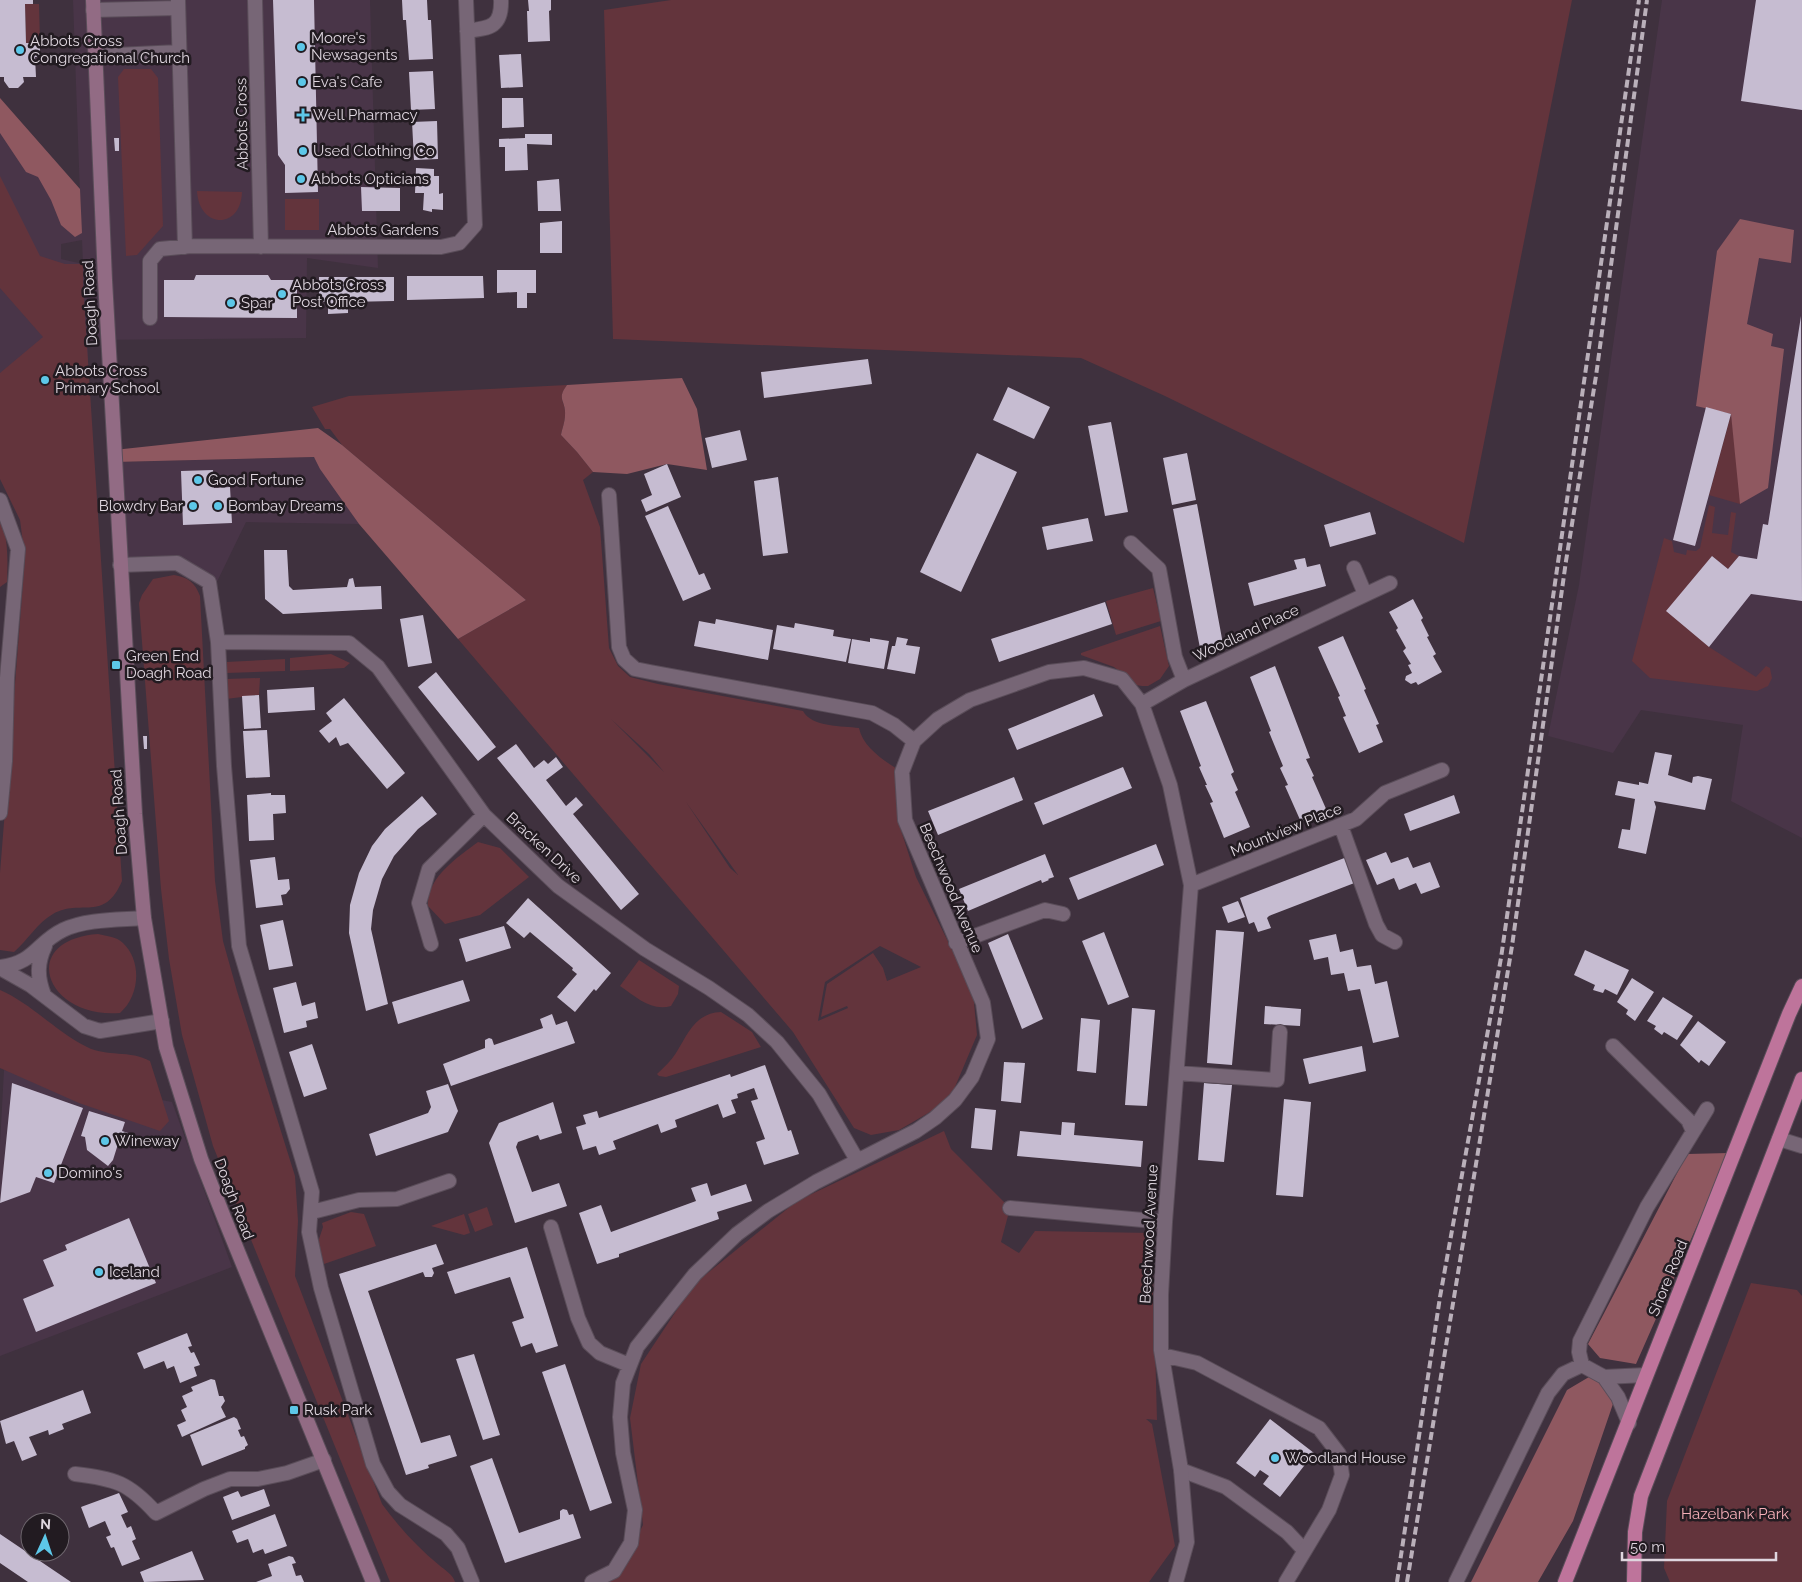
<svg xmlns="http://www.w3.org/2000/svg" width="1802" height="1582" font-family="Raleway,sans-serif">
  <rect width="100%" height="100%" fill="#3f313e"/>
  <!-- built -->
  <path fill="#493548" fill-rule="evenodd" d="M73 0H370L378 268 307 258 306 338 87 340 96 518 0 463V116L81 223ZM82 240 83 264 61 259V244Z
    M1662 0H1802V838L1731 801 1743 725 1641 710 1613 753 1548 736 1579 585Z
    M314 457 359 524 246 522 211 594 209 582 177 563 120 565 115 462Z
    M4 1070 172 1102 232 1267 0 1356V1144Z"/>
  <!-- green -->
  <path fill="#63343c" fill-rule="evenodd" d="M671 0H1572L1464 543 1165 396 1081 358 613 339 604 10Z
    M25 4H39L40 42 26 43Z
    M124 69H151L158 78 163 226 137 255 126 256 118 77Z
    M0 176 40 256 65 264H83V285L122 881C104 923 81 898 53 914 37 923 28 940 14 952L0 950V873L25 558 20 520 0 479V373L43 337 0 288Z
    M197 191 242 192C241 230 199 229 197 191Z
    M285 199H319V230H285Z
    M567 385C556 401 566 400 565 415 565 422 562 429 561 435L577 452 593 472 583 480 600 527 609 648 618 666 630 677 658 684 803 711C811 727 843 726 859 728 863 748 886 762 902 772L898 821 916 877 973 992 977 1035 949 1101 899 1130 871 1135 854 1128 793 1032 458 639 526 600 342 445 330 429H325L312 407 349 396ZM611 719 649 754 664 772ZM686 802 738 875 730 868ZM880 946 921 967 887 981 883 968 873 953 827 984 821 1017 847 1006 848 1008 818 1021 825 982Z
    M1731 414 1740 484V504L1709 495Z
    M1709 505 1715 507 1712 533 1728 535 1731 512 1736 513 1731 552 1739 556 1728 569 1712 556 1709 647 1756 677 1766 666 1770 668 1772 678 1768 686 1757 691 1650 678 1632 661 1664 538 1672 541 1674 552 1686 555 1687 550 1696 551 1700 548Z
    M0 516C8 537 8 559 7 582L0 587Z
    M174 575C187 577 195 582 200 596L215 881 223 941 237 991 295 1176 298 1221 295 1276 382 1504C399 1527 417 1547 439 1565 445 1570 453 1575 455 1582H390L213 1146 182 1035 169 959 161 889 139 603 142 595 153 579Z
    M1153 588 1161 621 1116 635 1106 601Z
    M1160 626 1169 666 1160 679 1148 686H1142L1136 685 1114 667 1081 655V653Z
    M331 654 350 663 344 668 290 671V658Z
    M285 659V671L226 673V662Z
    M260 678 259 695 226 699V679Z
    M478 842 500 848 529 877 480 915 445 924 428 906C426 878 458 857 478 842Z
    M98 934C107 936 117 937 123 943 143 962 139 997 120 1013 45 1019 17 940 98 934Z
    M639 960 679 986 678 994 671 1006C652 1012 636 997 620 986Z
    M0 990C32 1004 55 1031 87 1047 106 1057 131 1050 150 1061L169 1121 160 1131 79 1103 0 1068Z
    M721 1012 752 1032 761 1047 666 1077 659 1076 657 1074C664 1067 671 1061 676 1053 688 1034 695 1013 721 1012Z
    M944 1131 951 1149 1010 1208 1001 1242 1019 1253 1035 1231 1152 1233 1157 1420 1146 1419 1152 1424 1175 1546 1149 1582H598L619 1572 643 1525 630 1418 641 1364 694 1284 797 1201Z
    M487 1207 493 1225 475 1232 468 1214Z
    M351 1212 364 1214 376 1246 324 1264 318 1242 323 1227 322 1223Z
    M464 1214 470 1233 464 1235 431 1226Z
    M1751 1283 1797 1290 1802 1296V1582H1670L1664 1568 1667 1501Z"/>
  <!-- forest -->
  <path fill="#8f5860" d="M0 98 80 189 82 233 75 237 61 225 51 200 38 177 26 172 0 133Z
    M1740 219 1794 230 1791 263 1759 258 1747 324 1773 334 1771 346 1784 349 1768 488 1740 504 1731 414 1696 406 1717 251Z
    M682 378 697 409 707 470 667 464 627 474 593 472 577 452 561 435C562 429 565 422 565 415 566 400 556 400 567 385Z
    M318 428 342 445 526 600 458 639 359 524 320 469 314 457 115 462 114 450Z
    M1729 1153 1636 1364 1600 1358 1588 1344 1687 1154Z
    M1589 1377 1603 1383 1615 1398 1573 1521 1538 1582H1471L1567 1390Z"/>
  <!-- building -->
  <path fill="#c6bcd1" d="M0 0H33V4H25L26 43H40V57H35L36 77H23L24 82 18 88H9L4 81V77H0Z
    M273 0H314L318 192 285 193V165L278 155Z
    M402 0H427L428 20H431L433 59 409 60 406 20H403Z
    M528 0H551V10L549 11 550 41 528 42 527 11H529Z
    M1756 0H1802V110L1741 101Z
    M521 54 523 87 501 88 499 55Z
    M433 71 435 109 411 110 409 72Z
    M502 98H523L524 127 502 128Z
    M437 121 438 159 414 160 412 122Z
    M525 134H552V145L527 144 528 170 505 171V147H499V139L525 138Z
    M114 138H119V151H115Z
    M416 168 434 169V176H439V194L443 193V210L432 209V212L423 210 424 193H415Z
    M559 179 561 211H538L537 181Z
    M361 187 400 188V211H362Z
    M562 221V253H540V223Z
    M497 270H536V293H527V308H517V292L497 293Z
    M196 275H268L271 280H297V318L164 317V280H194Z
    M407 276H483L484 298 407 300Z
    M319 277H394V301L348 302V313L328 314V302H319Z
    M1801 316 1802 601 1751 594 1709 647 1666 611 1712 556 1728 569 1739 556 1757 559 1763 524 1768 525Z
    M868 359 872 384 764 398 761 372Z
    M1008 387 1050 407 1034 439 993 420Z
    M1706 407 1731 414 1695 546 1673 540Z
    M1111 422 1128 512 1105 516 1088 426Z
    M740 430 747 460 712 468 705 438Z
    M977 453 1017 472 961 592 920 572Z
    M1187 453 1196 500 1172 505 1163 458Z
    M667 464 681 497 646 512 641 500 652 495 644 474Z
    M213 470 214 488 230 487 232 523 183 525 181 471Z
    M778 477 788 553 763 556 754 481Z
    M1197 504 1223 644 1200 648 1173 509Z
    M668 506 699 575 704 573 711 589 683 601 645 516Z
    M1370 512 1376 534 1330 547 1324 525Z
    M1088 518 1093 541 1047 550 1042 527Z
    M264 550H287L289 586 293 590 347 587 349 579 353 578 355 587 381 586 382 609 283 614 265 599Z
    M1305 558 1307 567 1320 564 1326 586 1254 606 1248 583 1297 569 1294 560Z
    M1413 599 1423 618 1421 620 1429 636 1427 637 1436 654 1433 656 1442 672 1418 685 1416 682 1411 684 1405 680 1406 676 1412 673 1408 665 1411 664 1403 651 1406 648 1396 630 1398 628 1389 612Z
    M1105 602 1112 624 999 662 991 639Z
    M423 615 432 663 408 667 400 619Z
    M716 619 773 630 768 660 694 646 699 621 715 624Z
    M795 623 834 630 833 636 851 639 846 662 773 649 777 625 794 628Z
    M1343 636 1366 689 1364 690 1379 724 1376 725 1383 742 1359 753 1343 717 1346 716 1338 697 1340 696 1318 647Z
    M897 637 908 639 906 645 920 647 915 674 887 669 892 646H895Z
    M870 638 889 641 884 669 848 663 852 639 870 642Z
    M1275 666 1310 758 1306 759 1314 776 1312 777 1327 811 1301 822 1285 786 1288 785 1280 768 1283 766 1269 732 1271 731 1250 677Z
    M436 672 496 747 478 761 418 687Z
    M314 687 315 710 268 713 267 690Z
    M1094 694 1103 716 1017 750 1008 729Z
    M259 695 261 728 244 729 242 696Z
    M344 698 405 773 387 789 348 743 340 746 336 737 329 743 319 731 332 721 326 713Z
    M1206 701 1234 772 1231 774 1238 790 1235 792 1250 827 1224 838 1210 803 1213 802 1205 785H1207L1199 767 1201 766 1180 711Z
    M267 730 270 777 246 778 243 731Z
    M143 736H147V749H144Z
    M516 744 534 768 544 760 548 764 556 757 563 767 546 780 566 806 576 797 583 805 573 814 639 894 621 910 497 758Z
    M1655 752 1672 755 1668 775 1692 783 1693 777 1698 776 1712 779 1705 810 1654 801 1656 807 1646 854 1618 848 1622 829 1630 830 1635 799 1615 795 1618 781 1639 785V782L1648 784Z
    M1123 767 1132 788 1043 825 1034 803Z
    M1014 777 1023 800 938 835 928 811Z
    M271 793V795H285L286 813 273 814 274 840 249 841 247 795Z
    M1454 795 1460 813 1410 831 1404 814Z
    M422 796 437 814 418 829 394 856 382 879 373 910 371 929 388 1004 366 1011 349 933 350 905 359 873 372 846 385 829Z
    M1156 844 1164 865 1078 900 1069 878Z
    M1386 852 1391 863 1408 857 1413 868 1430 862 1440 887 1421 894 1416 883 1399 890 1394 878 1377 885 1366 860Z
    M1045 854 1054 877 1048 879 1049 880 1042 883 1041 880 968 911 959 889Z
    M275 857 278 880 289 879 290 889 286 894 281 895 283 905 256 908 250 860Z
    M1347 857 1357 882 1269 916 1267 918 1271 928 1258 932 1254 922 1249 924 1240 898Z
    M528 898 611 973 596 991 594 989 575 1012 557 997 577 974 572 970 573 968 530 932 524 938 506 923Z
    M1238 901 1245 917 1228 923 1222 907Z
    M283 920 293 966 269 970 260 925Z
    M504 926 511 948 466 962 459 939Z
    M1216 930 1244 932 1232 1065 1207 1063Z
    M1104 932 1129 997 1108 1005 1082 941Z
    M1008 934 1043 1019 1022 1029 988 943Z
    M1336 934 1340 952 1353 949 1357 967 1371 965 1375 984 1387 981 1399 1037 1373 1043 1360 989 1348 991 1344 973 1331 975 1328 957 1314 960 1309 940Z
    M1585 950 1629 970 1617 995 1605 989 1603 993 1593 990 1595 985 1574 975Z
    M1632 978 1654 992 1635 1021 1626 1014 1628 1010 1617 1002Z
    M463 980 470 1001 398 1024 392 1002Z
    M296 982 302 1006 315 1002 318 1018 306 1021 307 1027 284 1033 273 988Z
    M1663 997 1693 1016 1677 1040 1664 1032 1662 1035 1654 1029 1656 1026 1647 1021Z
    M1265 1006 1301 1009 1300 1026 1264 1024Z
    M1132 1008 1155 1010 1147 1106 1125 1105Z
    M552 1014 556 1025 567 1021 575 1043 451 1086 443 1064 485 1048V1040L489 1038 492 1039 494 1045 543 1028 540 1019Z
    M1081 1018 1100 1020 1096 1073 1077 1071Z
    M1698 1021 1726 1042 1709 1066 1701 1060 1699 1063 1680 1045Z
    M312 1044 327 1089 304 1097 289 1052Z
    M1362 1046 1366 1071 1309 1084 1303 1059Z
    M1004 1062 1025 1063 1021 1103 1001 1101Z
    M765 1065 788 1131 791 1130 799 1154 764 1165 756 1142 765 1139 751 1101 758 1099 754 1088 737 1094 738 1098 731 1100 736 1113 723 1118 718 1104 675 1120 677 1127 661 1133 658 1124 613 1141 616 1149 599 1155 596 1146 583 1150 576 1127 586 1124 583 1115 597 1111 599 1118 730 1074 731 1077Z
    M12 1083 83 1108 54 1183 36 1177 30 1192 0 1203Z
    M1204 1083 1232 1085 1224 1162 1198 1160Z
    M448 1084 458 1111 448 1132 376 1156 369 1134 428 1113 431 1107 426 1091Z
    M1284 1099 1311 1102 1303 1197 1276 1195Z
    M553 1102 562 1133 540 1140 538 1135 518 1142 516 1147 532 1192 559 1183 567 1206 515 1223 489 1143 499 1123Z
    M975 1108 996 1110 992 1150 971 1148Z
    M89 1111 125 1122 122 1131 128 1133 124 1146 118 1144 113 1160 108 1166 87 1150 85 1137 81 1136Z
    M1062 1122 1075 1123 1074 1135 1143 1141 1141 1167 1017 1156 1020 1131 1061 1135Z
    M707 1183 711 1196 746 1184 752 1201 717 1212 719 1219 619 1254V1257L597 1264 579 1213 601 1205 611 1232 696 1201 691 1188Z
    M129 1218 156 1283 36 1332 23 1299 54 1286 43 1260 67 1250 65 1245Z
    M436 1244 444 1264 432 1268 434 1273 432 1277H425L423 1272 368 1291 421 1443 450 1435 457 1456 428 1465 429 1468 406 1475 339 1274Z
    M527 1247 558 1346 536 1353 532 1343 521 1347 512 1322 524 1318 510 1277 455 1294 447 1272Z
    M187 1333 192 1346 188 1347 191 1353 194 1352 200 1365 194 1367 197 1376 180 1383 174 1366 167 1369 164 1361 144 1369 137 1353Z
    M474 1354 500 1435 483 1440 456 1359Z
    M565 1364 612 1503 590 1511 542 1372Z
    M211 1379 215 1380 219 1396H223L225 1401 221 1407 226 1417 182 1437 177 1425 186 1421 181 1410 187 1407 182 1396 193 1391 191 1387Z
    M83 1390 91 1413 62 1424 64 1429 49 1435 48 1430 29 1437 37 1455 22 1461 14 1441 6 1444 0 1421Z
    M234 1417 237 1419 241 1429 238 1430 241 1437 244 1436 248 1445 245 1447V1449L202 1466 190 1435Z
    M1270 1419 1314 1453 1280 1497 1263 1484 1269 1476 1260 1470 1255 1477 1236 1463Z
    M492 1458 519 1533 560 1519V1511L563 1509 567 1510 569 1515 573 1514 581 1538 505 1563 470 1466Z
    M264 1489 270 1506 232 1520 223 1497 238 1491 241 1497Z
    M119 1493 128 1512 121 1515 127 1528 131 1526 136 1539 132 1541 140 1559 122 1566 114 1547 111 1548 106 1537 111 1535 105 1521 89 1528 81 1507Z
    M275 1514 287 1546 265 1554 263 1549 253 1553 248 1539 237 1543 232 1531Z
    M0 1534 71 1582H28L0 1563Z
    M192 1551 204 1580 144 1582 140 1572Z
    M289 1556 293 1557 296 1563 292 1564 296 1576 301 1575 304 1582H256L272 1576 268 1564Z"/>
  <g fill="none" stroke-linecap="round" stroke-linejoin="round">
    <defs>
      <path id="pedestrian" d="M1181 1470 1226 1487 1287 1532 1304 1550"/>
      <path id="minor" d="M178 0 185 247
        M255 0 261 247
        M93 10 178 8
        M467 31C490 28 502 27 501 0
        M95 56 179 52
        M150 318V261L160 249 191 246 441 247 459 243 475 225 466 0
        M609 495 619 647 624 659 635 669 650 672 872 713 894 725 914 741
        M0 500 18 549 7 678 5 761 0 813
        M1131 543 1159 569 1175 657 1184 680
        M120 565 177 563 209 582 218 642 224 766 239 946 312 1192 309 1232 321 1288 373 1464 388 1492 400 1505 446 1534 458 1548 472 1582
        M1354 568 1365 594
        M218 642 349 643 378 667 484 815 558 886 645 949 709 988 748 1015 777 1042 819 1094 857 1160
        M1142 704 1184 680 1390 583
        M1341 826 1376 924 1382 935 1395 942
        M1191 885 1356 819 1385 793 1442 770
        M956 943 1045 910 1063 914
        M431 944 419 903 429 869 484 815
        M0 967C35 963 36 943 63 930 86 919 118 920 144 918
        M0 968 30 985 84 1026 100 1031 162 1021
        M44 995C37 977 37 963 45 946
        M1613 1046 1688 1120 1693 1131
        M1177 1073 1277 1080 1280 1032
        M1779 1139 1802 1146
        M1010 1208 1165 1222
        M312 1212 359 1200 397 1199 449 1181
        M551 1227 578 1318 589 1343 600 1353 629 1365
        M1162 1355 1197 1363 1319 1428 1339 1454 1342 1475 1329 1510 1286 1582
        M1604 1377 1646 1375
        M1629 1423 1618 1397 1604 1377 1582 1365 1579 1352 1580 1341 1647 1207 1707 1109
        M75 1474C115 1479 128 1482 156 1513L204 1489 230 1479H258L287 1473 324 1460
        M592 1582 614 1571 631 1543 635 1510 623 1453 620 1417 623 1383 637 1347 695 1274 737 1234 768 1211 816 1182 916 1131 935 1118 955 1100 972 1077 988 1039 983 1003 905 820 902 772 914 741 938 719 970 700 1049 672 1084 668 1122 679 1142 704 1170 785 1191 885 1165 1222 1161 1295V1350L1181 1470 1187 1542 1176 1582
        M1456 1582 1548 1393 1563 1374 1582 1365"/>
      <path id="secondary" d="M93 0 105 280 135 814 144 918 166 1047 201 1159 225 1220 373 1582"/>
      <path id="trunk" d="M1565 1582 1789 1014 1802 986
        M1634 1582 1635 1532 1641 1496 1802 1079"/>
    </defs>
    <!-- pedestrian casing -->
    <use href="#pedestrian" stroke="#5a4d59" stroke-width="16"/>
    <!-- minor casing -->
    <use href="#minor" stroke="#5a4d59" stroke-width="16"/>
    <!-- secondary casing -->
    <use href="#secondary" stroke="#5a4d59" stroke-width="16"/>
    <!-- trunk casing -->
    <use href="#trunk" stroke="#5a4d59" stroke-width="16"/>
    <!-- pedestrian -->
    <use href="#pedestrian" stroke="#776676" stroke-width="14"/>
    <!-- minor -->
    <use href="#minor" stroke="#776676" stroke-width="14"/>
    <!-- secondary -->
    <use href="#secondary" stroke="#926b84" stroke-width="14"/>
    <!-- trunk -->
    <use href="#trunk" stroke="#be749b" stroke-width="14"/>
    <!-- rail -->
    <path stroke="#bab0ba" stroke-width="4" stroke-dasharray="8 4" stroke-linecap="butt" d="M1397 1582 1440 1297 1501 958 1639 0
      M1407 1582 1512 946 1566 561 1596 376 1647 0"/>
  </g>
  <!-- markers -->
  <g fill="#5dc7e8" stroke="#221b21" stroke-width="2">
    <circle cx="301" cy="47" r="5"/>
    <circle cx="20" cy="50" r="5"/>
    <circle cx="302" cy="82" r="5"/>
    <path d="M300.5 107.5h5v5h5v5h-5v5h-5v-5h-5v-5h5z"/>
    <circle cx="303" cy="151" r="5"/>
    <circle cx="301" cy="179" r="5"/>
    <circle cx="282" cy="294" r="5"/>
    <circle cx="231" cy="303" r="5"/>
    <circle cx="45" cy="380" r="5"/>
    <circle cx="198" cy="480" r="5"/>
    <circle cx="193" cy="506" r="5"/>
    <circle cx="218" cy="506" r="5"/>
    <rect x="111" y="660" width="10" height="10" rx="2.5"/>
    <circle cx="105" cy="1141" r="5"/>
    <circle cx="48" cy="1173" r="5"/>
    <circle cx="99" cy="1272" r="5"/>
    <rect x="289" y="1405" width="10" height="10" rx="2.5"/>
    <circle cx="1275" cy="1458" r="5"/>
  </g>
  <g text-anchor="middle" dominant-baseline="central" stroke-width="5" stroke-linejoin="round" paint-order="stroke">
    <!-- poi labels -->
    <g font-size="15" fill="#dfd6df" stroke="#221b21" text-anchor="start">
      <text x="311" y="38">Moore's<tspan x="311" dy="17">Newsagents</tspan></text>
      <text x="30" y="41">Abbots Cross<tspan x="30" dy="17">Congregational Church</tspan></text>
      <text x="312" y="82">Eva's Cafe</text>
      <text x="313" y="115">Well Pharmacy</text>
      <text x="313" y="151">Used Clothing Co</text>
      <text x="311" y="179">Abbots Opticians</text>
      <text x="292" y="285">Abbots Cross<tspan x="292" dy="17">Post Office</tspan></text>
      <text x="241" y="303">Spar</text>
      <text x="55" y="371">Abbots Cross<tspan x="55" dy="17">Primary School</tspan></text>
      <text x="208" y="480">Good Fortune</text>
      <text x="183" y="506" text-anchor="end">Blowdry Bar</text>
      <text x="228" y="506">Bombay Dreams</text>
      <text x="126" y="656">Green End<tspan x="126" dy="17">Doagh Road</tspan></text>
      <text x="115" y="1141">Wineway</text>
      <text x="58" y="1173">Domino's</text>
      <text x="109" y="1272">Iceland</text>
      <text x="304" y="1410">Rusk Park</text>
      <text x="1285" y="1458">Woodland House</text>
    </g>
    <!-- street labels -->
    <g font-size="15" fill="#dfd6df" stroke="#221b21">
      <text transform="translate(242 124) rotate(-91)">Abbots Cross</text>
      <text x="383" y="230">Abbots Gardens</text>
      <text transform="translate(90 303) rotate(-93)">Doagh Road</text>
      <text transform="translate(1246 633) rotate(-25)">Woodland Place</text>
      <text transform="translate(119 812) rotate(-94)">Doagh Road</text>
      <text transform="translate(1286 830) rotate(-22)">Mountview Place</text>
      <text transform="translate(544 848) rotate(43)">Bracken Drive</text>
      <text transform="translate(951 888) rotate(67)">Beechwood Avenue</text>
      <text transform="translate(234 1199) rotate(69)">Doagh Road</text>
      <text transform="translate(1149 1234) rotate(-87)">Beechwood Avenue</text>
      <text transform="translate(1668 1278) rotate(-68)">Shore Road</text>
    </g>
    <!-- park labels -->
    <g font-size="15" fill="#f6afb8" stroke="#221b21">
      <text x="1735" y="1514">Hazelbank Park</text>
    </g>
  </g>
  <!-- north arrow -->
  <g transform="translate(45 1537) rotate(3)"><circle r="24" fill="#221b21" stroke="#6e666d"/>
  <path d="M0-4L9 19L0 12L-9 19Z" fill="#5dc7e8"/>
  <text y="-8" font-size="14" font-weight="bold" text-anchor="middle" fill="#dfd6df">N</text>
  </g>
  <!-- scale -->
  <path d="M1622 1552v8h154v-8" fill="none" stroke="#dfd6df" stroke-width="2.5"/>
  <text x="1630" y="1552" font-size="15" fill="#dfd6df" stroke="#221b21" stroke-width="4" paint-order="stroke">50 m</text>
</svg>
